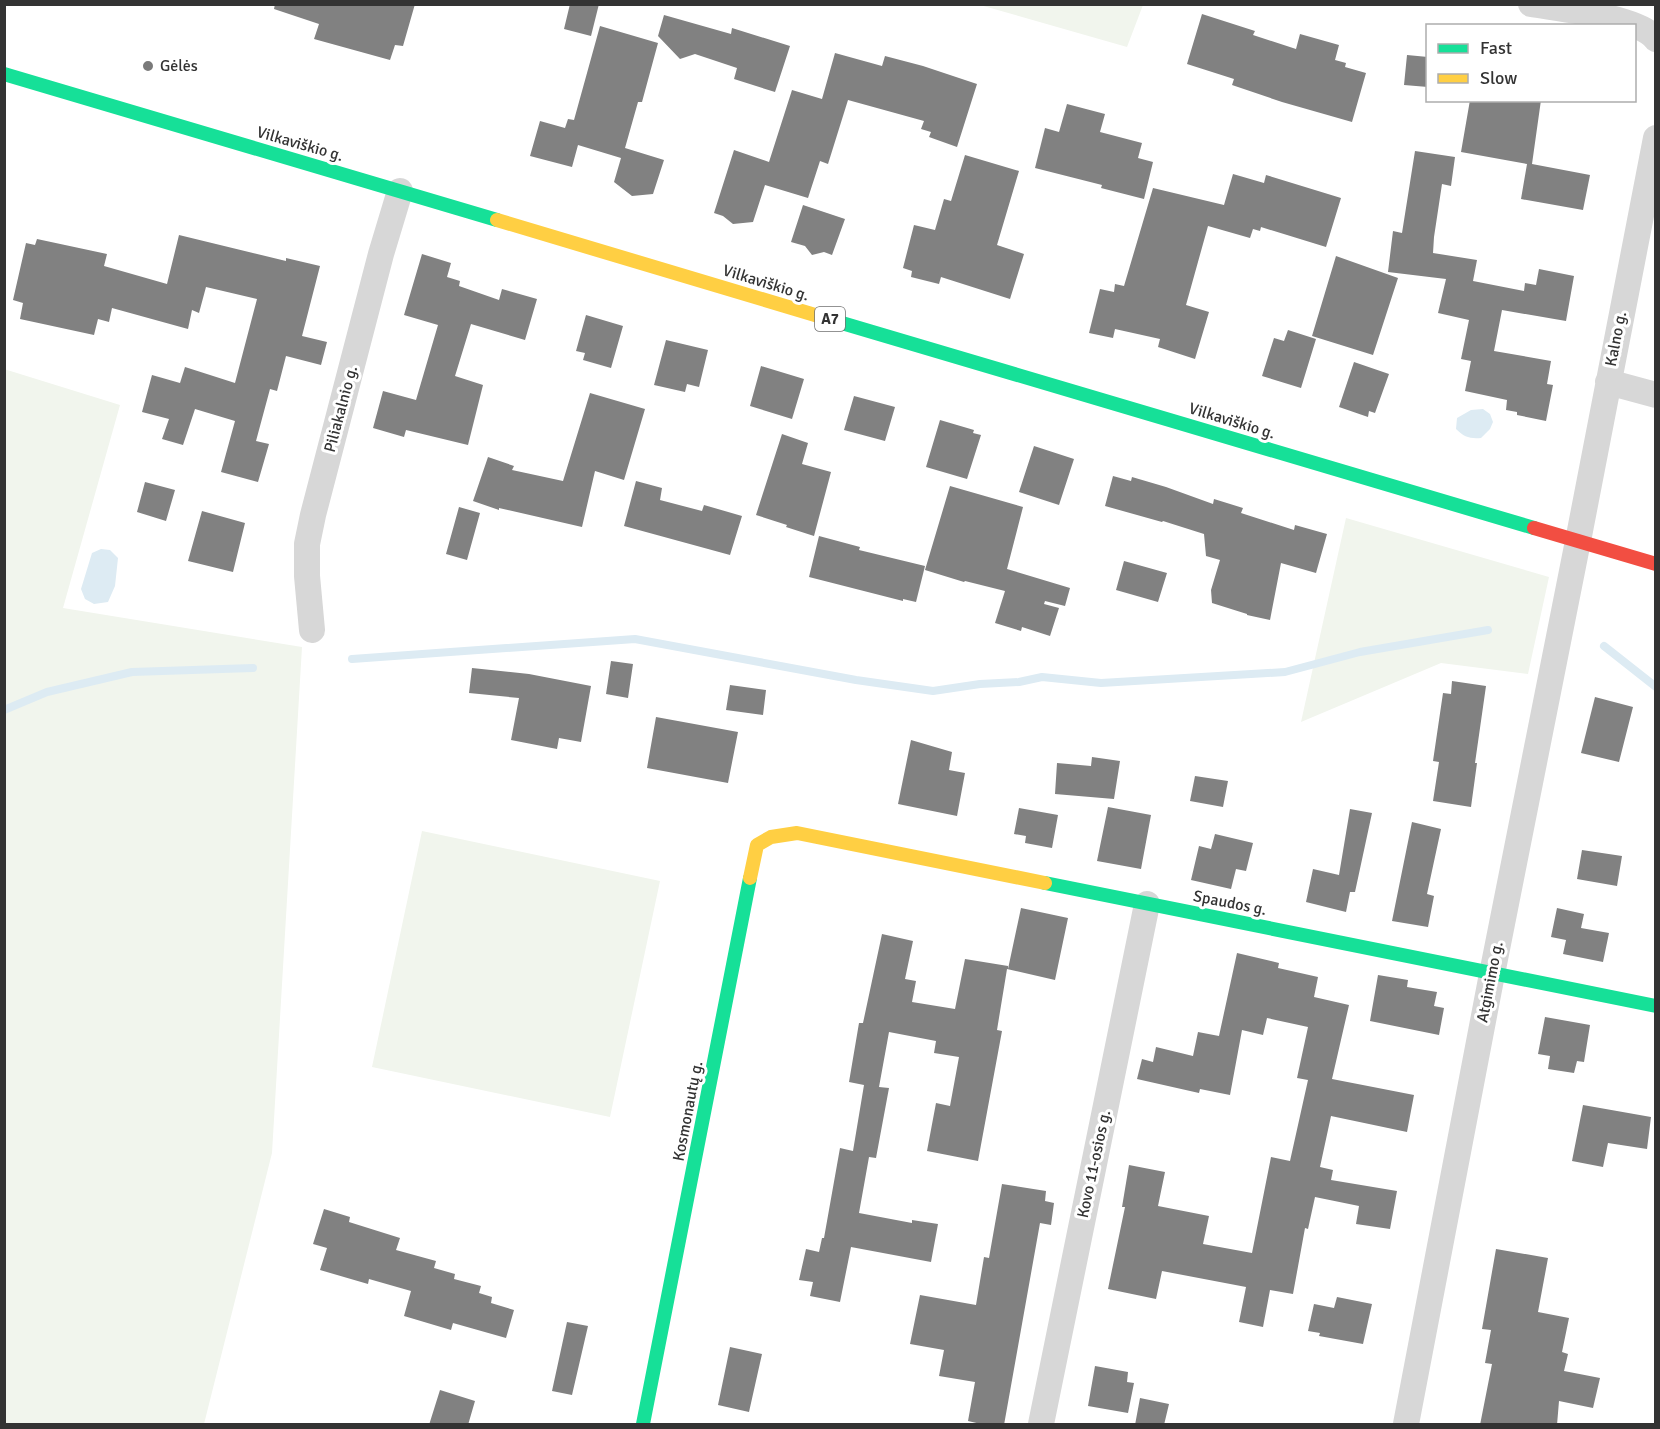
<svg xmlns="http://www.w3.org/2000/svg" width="1660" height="1429" font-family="Signika,sans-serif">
  <rect width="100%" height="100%" fill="#fff"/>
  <!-- green -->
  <path fill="#f1f5ed" d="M980 5H1143L1127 47Z
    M4 369 120 405 63 608 302 647 272 1153 204 1424H5Z
    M1346 518 1549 577 1528 674 1441 663 1301 722Z
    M422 831 660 881 610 1117 372 1067Z"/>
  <!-- water -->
  <path fill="#ddebf3" d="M1483 409 1490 414 1493 422 1490 429 1481 438C1470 439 1464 437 1456 429L1457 418 1471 410Z
    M101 549 110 550 118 558 115 586 108 602 94 604 85 599 81 589 92 553Z"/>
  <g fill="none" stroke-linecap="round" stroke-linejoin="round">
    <!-- stream -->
    <path stroke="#ddebf3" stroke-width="8" d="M1604 646 1656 687
      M352 659 635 639 856 680 933 691 980 684 1019 682 1042 677 1101 683 1285 672 1360 652 1488 630
      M4 710 47 692 132 672 253 668"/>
  </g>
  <!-- building -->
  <path fill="#818181" d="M275 4H415L403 46 395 45 390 60 314 39 319 24 274 9Z
    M570 4H599L591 36 564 29Z
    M1202 14 1255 31 1253 35 1296 49 1300 34 1339 45 1335 60 1346 63 1345 67 1366 73 1352 122 1282 102 1232 85 1234 79 1187 64Z
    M664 15 731 34 732 28 790 46 775 92 734 79 737 68 695 54 680 59 658 36Z
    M600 26 658 43 642 102H638L625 148 664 160 653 194 632 196 614 182 621 158 578 145 572 167 530 156 540 121 565 128 568 119 574 120Z
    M835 53 882 66 885 56 923 66 977 84 957 147 929 137 931 132 921 129 924 121 848 100 828 164 820 161 808 198 765 185 753 222 733 224 723 216 714 213 734 150 769 162 792 90 822 99Z
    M1407 55 1428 57V87L1404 85Z
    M1470 100H1541L1532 164 1590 175 1583 210 1521 199 1527 164 1461 152Z
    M1067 104 1105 114 1100 132 1142 143 1138 158 1153 162 1144 199 1101 188 1102 185 1035 168 1045 128 1059 132Z
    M1415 151 1455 157 1451 186 1442 184 1434 237 1433 253 1477 260 1473 281 1524 291 1525 283 1536 285 1539 269 1574 276 1566 321 1502 310 1494 351 1551 361 1547 384 1553 385 1546 421 1517 415V412L1506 410 1507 400 1465 391 1471 361 1461 359 1469 320 1438 313 1446 279 1388 272 1393 231 1402 233Z
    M965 155 1019 171 997 245 1024 254 1010 299 941 277 939 284 911 277 912 271 903 268 914 225 935 230 944 199 951 201Z
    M1233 174 1264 183 1266 175 1341 198 1326 247 1261 227 1260 231 1253 229 1250 238 1208 226 1186 305 1209 312 1195 359 1158 347 1160 339 1115 329 1113 338 1089 333 1100 289 1114 292 1115 284 1124 286 1153 188 1224 205Z
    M803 205 845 219 832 255 824 252 812 255 805 246 791 242Z
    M179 235 286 261V258L320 266 302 336 327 342 321 365 286 356 277 391 270 389 256 441 269 444 258 482 221 472 235 421 195 409 183 445 162 439 169 419 142 412 152 375 180 383 185 367 235 383 257 299 206 287 199 313 192 310 188 329 112 308 109 322 98 319 94 335 20 319 23 303 13 300 26 243 35 245 37 239 107 254 104 266 167 284Z
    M422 254 451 263 447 277 460 281 459 286 499 300 502 289 537 299 525 340 471 324 455 376 483 385 468 445 406 430 404 437 373 428 383 391 416 400 438 325 404 315Z
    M1336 256 1398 278 1373 355 1312 336Z
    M586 315 623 326 611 368 583 360 585 353 576 351Z
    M1288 330 1316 339 1301 388 1262 376 1274 338 1284 341Z
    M666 340 708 350 699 387 687 384 685 392 654 385Z
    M1354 362 1389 374 1375 413 1369 411 1368 417 1339 407Z
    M761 366 804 379 792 419 750 406Z
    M590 393 645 409 624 480 595 471 582 527 499 508V510L473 501 488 457 514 466 512 470 563 481Z
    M854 396 895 407 885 441 844 430Z
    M940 420 974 430 973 433 981 435 967 479 926 467Z
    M782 434 808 443 802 464 831 472 814 536 786 527 787 525 756 515Z
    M1034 446 1074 459 1059 505 1019 492Z
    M1113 476 1131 481 1132 477 1166 487 1213 504 1214 499 1243 508 1241 513 1294 530 1295 525 1327 534 1316 573 1281 563 1270 620 1247 615V614L1212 603 1211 590 1220 560 1206 556 1204 534 1163 521 1162 522 1105 506Z
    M636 481 662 488 660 500 702 511 704 505 742 516 730 555 624 526Z
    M145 482 175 490 166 521 137 512Z
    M950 486 1023 507 1007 569 1070 588 1065 606 1045 601 1044 604 1059 608 1050 636 1022 627 1021 631 995 623 1005 591 965 581 964 582 925 570Z
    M459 507 480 513 467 560 446 554Z
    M202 511 245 523 233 572 188 561Z
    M819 536 860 547 859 550 925 566 916 602 903 599V601L809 577Z
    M1124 561 1167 573 1158 602 1116 590Z
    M611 661 633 664 628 698 606 694Z
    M472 668 529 674 591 686 581 742 559 738 557 749 511 740 519 698 469 693Z
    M1452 681 1486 686 1475 763H1477L1471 807 1433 801 1439 762 1433 761 1443 693 1451 694Z
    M730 685 766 690 763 715 726 710Z
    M1595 697 1633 707 1619 762 1581 753Z
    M656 717 738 732 728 783 647 768Z
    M911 740 952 752 949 770 965 773 957 816 898 804Z
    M1092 757 1120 761 1114 799 1055 794 1057 763 1091 766Z
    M1195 776 1228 781 1223 807 1190 801Z
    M1108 807 1151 815 1141 869 1097 861Z
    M1019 808 1058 815 1052 848 1025 843 1026 836 1014 834Z
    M1350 809 1372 813 1355 892H1350L1346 912 1306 902 1313 869 1339 875Z
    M1412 822 1441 829 1427 894 1434 896 1428 927 1392 921Z
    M1215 834 1253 843 1246 871 1236 869 1231 889 1191 880 1199 846 1211 849Z
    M1582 850 1622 856 1617 886 1577 879Z
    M1021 908 1068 918 1055 980 1007 969 997 1030 1002 1031 978 1161 927 1151 936 1103 950 1106 959 1057 934 1053 936 1041 889 1032 879 1087 889 1088 876 1158 869 1157 859 1213 912 1223V1220L938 1224 931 1262 851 1247 840 1302 810 1296 813 1282 799 1280 806 1249 819 1252 822 1238H824L840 1148 853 1151 864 1085 849 1082 859 1023H863L882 934 913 941 905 979 916 981 912 1002 955 1009 965 959 1008 966V969Z
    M1557 908 1584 914 1581 928 1609 933 1603 962 1563 954 1566 940 1551 937Z
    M1237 953 1279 963 1278 968 1318 977 1314 997 1349 1005 1332 1079 1414 1095 1407 1132 1331 1116 1320 1167 1333 1170 1331 1180 1397 1191 1390 1229 1356 1224 1359 1206 1315 1197 1308 1229 1305 1228 1293 1294 1270 1290 1263 1327 1239 1322 1246 1287 1162 1271 1156 1299 1108 1289 1125 1207H1122L1129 1165 1165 1172 1158 1206 1209 1216 1203 1244 1252 1253 1271 1157 1290 1161 1308 1080 1297 1078 1308 1027 1267 1018 1263 1035 1242 1030 1230 1095 1200 1089 1199 1093 1137 1079 1142 1059 1153 1062 1156 1047 1193 1056 1198 1032 1219 1036Z
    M1378 975 1408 980 1407 987 1437 992 1434 1006 1444 1008 1439 1035 1370 1021Z
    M1545 1017 1590 1025 1584 1062 1577 1061 1574 1073 1548 1069 1550 1056 1538 1054Z
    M1583 1105 1651 1117 1647 1149 1608 1143 1603 1167 1572 1161Z
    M1002 1184 1046 1191 1045 1201 1054 1203 1051 1225 1040 1223 1004 1425H985L968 1421 975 1382 939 1376 944 1350 910 1344 920 1295 976 1305 984 1257 989 1258Z
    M324 1209 350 1217 349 1222 400 1238 396 1250 436 1261 434 1268 455 1274 454 1279 481 1286 479 1293 492 1297 491 1303 514 1310 506 1338 453 1323 451 1330 404 1316 411 1291 369 1279 368 1284 320 1270 327 1248 313 1244Z
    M1496 1249 1548 1258 1538 1312 1569 1318 1562 1352 1568 1354 1564 1371 1600 1378 1593 1408 1559 1401 1557 1425H1480L1492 1364 1485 1363 1491 1330 1482 1329Z
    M1337 1297 1372 1304 1363 1344 1319 1336 1320 1333 1308 1331 1314 1304 1334 1308Z
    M567 1322 588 1326 572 1395 552 1391Z
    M730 1347 762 1354 749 1412 718 1405Z
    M1095 1366 1128 1372 1127 1382 1134 1383 1128 1413 1088 1406Z
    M440 1390 475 1401 468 1425H429Z
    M1140 1398 1169 1404 1164 1425H1135Z"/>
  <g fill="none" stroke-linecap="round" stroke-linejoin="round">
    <!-- street -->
    <path stroke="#d7d7d7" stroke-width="26" d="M1531 4C1560 9 1639 17 1656 39
      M1608 382 1656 395
      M312 630 307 576V544L313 515 381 254 400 191
      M1041 1424 1147 904
      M1406 1424 1492 974 1578 541 1656 138"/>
    <!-- fast -->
    <path stroke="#16e098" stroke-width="14" d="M4 74 497 220
      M825 318 1534 528
      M1045 883 1656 1006
      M643 1424 750 878"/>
    <!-- slow -->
    <path stroke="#ffcf43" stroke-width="14" d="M497 220 825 318
      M750 878 757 845 771 837 797 833 1045 883"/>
    <!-- jam -->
    <path stroke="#f24e42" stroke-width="14" d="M1534 528 1656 564"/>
  </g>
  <!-- markers -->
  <circle fill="#7a7a7a" stroke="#fff" stroke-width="2" cx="148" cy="66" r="6"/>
  <g text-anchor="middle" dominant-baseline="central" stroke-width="6" stroke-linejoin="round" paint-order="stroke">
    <!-- shield labels -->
    <rect fill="#fff" stroke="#707070" stroke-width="1.5" x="815" y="307" width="30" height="24" rx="4.5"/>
    <g font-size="15" font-weight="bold" fill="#333">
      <text x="830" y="319">A7</text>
    </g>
    <!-- poi labels -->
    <g font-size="16" fill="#333" stroke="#fff" text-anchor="start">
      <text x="160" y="66">Gėlės</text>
    </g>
    <!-- street labels -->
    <g font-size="16" fill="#333" stroke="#fff">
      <text transform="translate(300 144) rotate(16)">Vilkaviškio g.</text>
      <text transform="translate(766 283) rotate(17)">Vilkaviškio g.</text>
      <text transform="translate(1616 339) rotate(-79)">Kalno g.</text>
      <text transform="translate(341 409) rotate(-75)">Piliakalnio g.</text>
      <text transform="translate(1232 421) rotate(17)">Vilkaviškio g.</text>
      <text transform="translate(1230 903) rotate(11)">Spaudos g.</text>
      <text transform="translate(1490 982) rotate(-79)">Atgimimo g.</text>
      <text transform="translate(688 1111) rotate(-79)">Kosmonautų g.</text>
      <text transform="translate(1094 1164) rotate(-78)">Kovo 11-osios g.</text>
    </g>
  </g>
  <!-- border -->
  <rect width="1660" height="1429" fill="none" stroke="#333333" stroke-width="12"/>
  <!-- legend -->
  <rect x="1426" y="24" width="210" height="78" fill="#ffffff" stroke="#adadad" stroke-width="1.5"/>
  <rect x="1438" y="44" width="30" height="9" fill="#16e098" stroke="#adadad" stroke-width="1.5"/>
  <text x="1480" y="54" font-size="18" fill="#333333">Fast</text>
  <rect x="1438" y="74" width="30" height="9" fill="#ffcf43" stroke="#adadad" stroke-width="1.5"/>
  <text x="1480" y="84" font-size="18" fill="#333333">Slow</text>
</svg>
